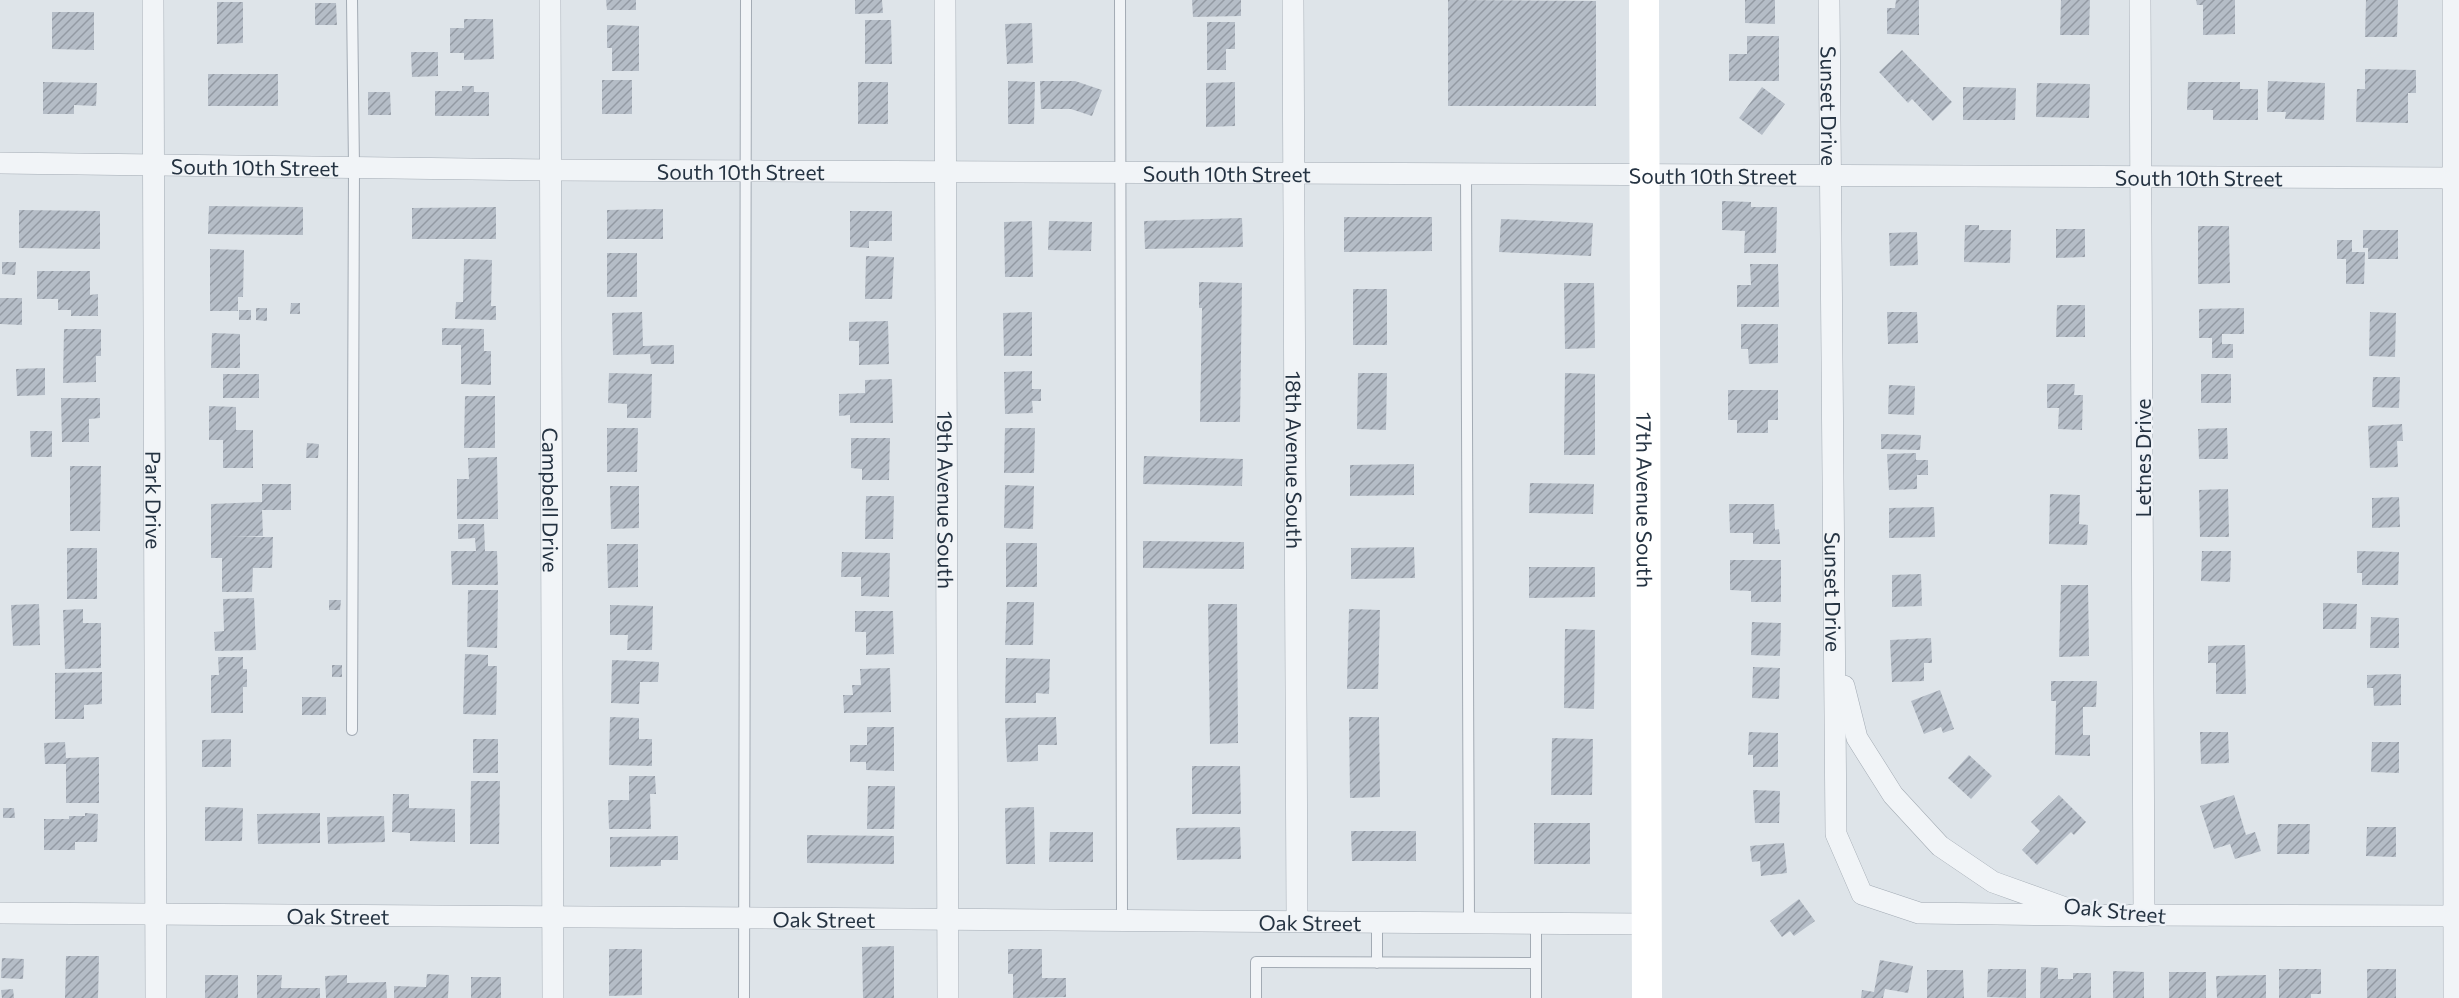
<svg xmlns="http://www.w3.org/2000/svg" width="2459" height="998" font-family="Commissioner,sans-serif">
  <defs>
    <pattern id="building-hatch" width="6" height="6" patternUnits="userSpaceOnUse" patternTransform="scale(1.5)"><rect width="6" height="6" fill="#b5bdc7"/><path d="M-1 1l2-2M0 6l6-6M5 7l2-2" fill="none" stroke="#939aa3"/></pattern>
  </defs>
  <rect width="100%" height="100%" fill="#dee4e9"/>
  <!-- building -->
  <path fill="url(#building-hatch)" d="M606 0H636V10H607Z
    M855 0H882L883 13 855 14Z
    M1192 0H1241V16L1193 17Z
    M1448 0 1596 1V106H1448Z
    M1745 0H1775V24L1745 23Z
    M1896 0H1919V35L1887 34V8H1895Z
    M2061 0H2090L2089 35H2060Z
    M2196 0H2235V34L2203 35V5H2197Z
    M2366 0H2398L2397 37H2365Z
    M217 2H243V43L217 44Z
    M315 3H336L337 25H315Z
    M52 12H94V50L52 49Z
    M464 19H493L494 59 464 60V53H450V28H464Z
    M865 20H891L892 64H865Z
    M1207 22H1235V49H1226V70H1207Z
    M1032 23 1033 63 1007 64 1005 24Z
    M607 25 639 26V71H612V48H607Z
    M1747 36H1779V81H1729V54H1747Z
    M1902 50 1952 102 1933 121 1912 99 1908 103 1879 72Z
    M411 52H438V76L412 77Z
    M2365 69 2416 70V93H2408V123L2356 122 2357 89H2365Z
    M208 74H278V106H208Z
    M602 80H632V114H602Z
    M1008 81 1035 82 1034 124H1008Z
    M1040 81H1075L1102 90 1092 116 1071 109H1041Z
    M2268 81 2325 83 2324 120 2285 119 2286 112H2267Z
    M43 82 97 83 96 106 74 105V114H43Z
    M858 82H888V124H858Z
    M1235 82V126L1206 127V83Z
    M2188 82H2240V89H2258V120H2213V110H2187Z
    M2037 83 2090 84 2089 118 2036 117Z
    M462 86H474V92H489V116H435V91H462Z
    M1762 87 1785 104 1762 135 1739 118Z
    M1963 87 2016 88 2015 120H1963Z
    M368 92H390L391 115H368Z
    M1722 201 1751 202V207H1777L1776 253H1744L1745 231 1722 230Z
    M209 206 303 207V235L208 234Z
    M496 207V239H412V208Z
    M663 209V239H607V210Z
    M19 210 100 211V249L19 248Z
    M850 211H892V241H869V248L850 247Z
    M1344 217H1432V251L1344 252Z
    M1242 218 1243 247 1145 249 1144 221Z
    M1501 219 1593 223 1591 256 1499 252Z
    M1032 221 1033 277H1005L1004 222Z
    M1049 221 1092 222 1091 251 1048 250Z
    M1965 225H1979V230H2011L2010 263 1964 262Z
    M2198 226H2229L2230 283 2198 284Z
    M2056 229H2085V257L2056 258Z
    M2363 230H2398V259H2368V248H2363Z
    M1917 232 1918 265 1890 266 1889 233Z
    M2337 240H2352V252H2365L2364 284H2346V259H2337Z
    M210 249 244 250 243 297H238V311H210Z
    M607 253H637V297H607Z
    M866 256 894 257 892 299H865Z
    M464 259 492 260 491 306H496V320L455 319 456 302H463Z
    M2 262H16L15 275 2 274Z
    M1750 264H1778L1779 307H1737V285H1751Z
    M37 271H90V295L98 294V316H71V310H58V299H37Z
    M1199 282 1242 283 1240 422H1200L1202 308H1199Z
    M1564 283H1594L1595 348 1565 349Z
    M1353 289H1387V345H1353Z
    M0 298H22V325L0 324Z
    M291 303H300V314H290Z
    M2057 305H2085V337H2056Z
    M256 308H267V321L256 320Z
    M2244 308V334H2222V344H2233V358H2212V338H2199V309Z
    M239 310H251V320H239Z
    M642 312 643 346 674 345V364H651L650 354 613 355 612 313Z
    M1032 312V356H1004L1003 313Z
    M1887 312H1917L1918 343 1888 344Z
    M2370 312 2396 313 2395 357 2369 356Z
    M888 321 889 364 859 365V341H849V322Z
    M1741 324H1778V363L1749 364 1748 349H1741Z
    M442 328 484 329V351H491V385L461 384V345H442Z
    M64 329H101V356H96V382L63 383Z
    M212 333 240 334V368H211Z
    M45 368V395L17 396 16 369Z
    M1032 371V389H1041V401H1032L1033 413 1005 414 1004 372Z
    M609 373 652 374 651 418H627V404L608 403Z
    M1358 373H1387L1386 430 1357 429Z
    M1565 373 1595 374V455H1564Z
    M223 374H259V398H223Z
    M2201 374H2231V403H2201Z
    M2373 377H2400L2399 408 2372 407Z
    M892 379 893 423H850V415L839 416V394L865 393V380Z
    M2047 384H2075L2074 395H2083L2082 430 2058 429 2059 408H2047Z
    M1889 385 1915 386 1914 415 1888 414Z
    M1728 390H1778V420H1768V433H1737V420H1728Z
    M465 396H495V448H464Z
    M61 398H100V418L89 419V442H62Z
    M209 406 236 407V430H253V468H223V440H209Z
    M2402 424 2403 441H2397L2398 467 2370 468 2368 426Z
    M607 428H638L637 472H607Z
    M1005 428H1035L1034 473H1004Z
    M2227 428 2228 459H2199L2198 429Z
    M30 431H52V457H31Z
    M1881 434 1921 435 1920 450 1881 449Z
    M851 438H890L889 480H862V469L851 468Z
    M307 443 319 444 318 458H306Z
    M1916 453V460H1928V475H1917V489L1889 490 1887 454Z
    M1144 456 1243 459 1242 486 1143 484Z
    M497 457 498 519H457V479H469L468 458Z
    M1414 464V495L1350 496V465Z
    M70 466H101L100 531H70Z
    M1530 483 1594 484 1593 514 1529 513Z
    M262 484H291V510H262L263 536 230 537H273L272 568H253L252 592H222V558H211V504L262 502Z
    M1005 485 1034 486 1033 529 1004 528Z
    M610 486H639V528L611 529Z
    M2228 489 2229 537H2200L2199 490Z
    M2050 494 2080 495 2079 524 2088 525 2087 545 2049 544Z
    M866 496H894L893 539H865Z
    M2399 497 2400 527 2372 528V498Z
    M1729 504H1774L1775 530 1779 529 1780 544H1753V533H1730Z
    M1934 507 1935 537 1889 538V508Z
    M458 524H484L485 551H497L498 585H452L451 551H476L475 538 458 539Z
    M1143 541 1244 542V569L1143 568Z
    M1006 543H1037V587H1006Z
    M607 544H638V587L608 588Z
    M1414 547 1415 578 1351 579V548Z
    M67 548H97V599H67Z
    M2202 551H2231L2230 582 2201 581Z
    M2357 551 2399 552 2398 585H2362V573H2357Z
    M842 552 890 553 889 597 861 596V577H841Z
    M1730 560H1781V602H1751V591L1730 590Z
    M1529 567H1595V597L1529 598Z
    M1921 574 1922 606 1892 607V575Z
    M2061 585H2088L2089 656 2059 657Z
    M468 590H498L497 648 467 647Z
    M254 598 256 650 215 651 214 632 224 631 223 599Z
    M329 600H341L340 610H329Z
    M1007 602H1034L1033 645H1005Z
    M2323 603 2357 604 2356 629H2323Z
    M39 604 40 645 13 646 11 605Z
    M1208 604H1237L1238 743 1210 744Z
    M610 605 653 606 652 650H627L628 635H610Z
    M83 609V623H101V668L65 669 63 610Z
    M1349 609 1380 610 1378 689H1347Z
    M855 611H893L894 654 866 655V632H855Z
    M2371 617 2399 618V648H2370Z
    M1752 622 1781 623 1780 656 1751 655Z
    M1565 629 1595 630 1594 709 1564 708Z
    M1931 638 1932 663H1924V681L1892 682 1890 640Z
    M2245 645 2246 694H2216V663H2208V646Z
    M465 654 488 655V666H497L496 715 463 714Z
    M218 657H243V669H247V687H243V713H211V675H219Z
    M1006 658 1050 659 1049 694 1036 693V703H1005Z
    M612 660 659 662 658 682H640L639 704 611 703Z
    M332 665H342V677H332Z
    M1753 667 1780 668 1779 699 1752 698Z
    M890 668 891 712 844 713 843 695H853L852 685H861L860 669Z
    M102 672V704L84 705V719H55V673Z
    M2401 674V705L2374 706 2373 688H2367V675Z
    M2051 681H2097L2096 707H2083V735H2090V756L2055 755 2056 701H2051Z
    M1940 690 1954 729 1943 733 1941 727 1924 734 1911 701Z
    M302 697H326V715H302Z
    M610 717 639 718V739H652V766L609 765Z
    M1056 717 1057 745H1038V761L1007 762 1005 718Z
    M1349 717H1379L1380 797 1350 798Z
    M867 727H894V771L866 770V762H850V745H867Z
    M1749 732 1778 733V767H1753V755H1748Z
    M2200 732H2228L2229 763 2201 764Z
    M1552 738 1593 739 1592 795H1551Z
    M231 739V767H202V740Z
    M473 739H498V773H473Z
    M65 742 66 758 99 757V803H66V764H45L44 743Z
    M2372 742H2399V773L2371 772Z
    M1969 755 1992 776 1971 799 1948 778Z
    M1192 766H1240L1241 814H1192Z
    M629 776H655L656 794H650L651 829H609L608 800H629Z
    M471 781H500L499 844H470Z
    M868 786H895L894 829H867Z
    M1753 790 1780 791 1779 823H1755Z
    M393 794H409V808L455 809V842L410 841V833L392 832Z
    M2059 795 2086 822 2074 835 2071 832 2037 865 2022 850 2040 831 2031 822Z
    M2234 795 2246 835 2255 832 2261 851 2235 859 2230 844 2214 849 2200 806Z
    M205 807 243 808 242 841H205Z
    M1034 807 1035 864H1006L1005 808Z
    M3 808H14L15 818H3Z
    M85 813 98 814 97 842H75V850H44V819H69V816H85Z
    M320 813V843L258 844 257 814Z
    M384 816 385 842 328 844 327 817Z
    M1534 823H1590V864H1534Z
    M2278 824H2310L2309 854H2277Z
    M1240 827 1241 859 1177 860 1176 828Z
    M2367 827H2396V857L2366 856Z
    M1351 831H1416V861H1352Z
    M1050 832H1093V862H1049Z
    M807 835 894 836V864L807 863Z
    M678 836V860H661V866L610 867V837Z
    M1784 843 1787 873 1761 876 1760 861 1752 862 1750 846Z
    M1799 899 1815 921 1794 936 1790 931 1782 937 1770 921Z
    M894 946V998H863L862 947Z
    M609 949H642V995L609 996Z
    M1008 949H1042V978H1066V997L1013 998V974H1008Z
    M66 956H99L98 998H65Z
    M2 958 24 959 23 979 1 978Z
    M1880 960 1913 966 1908 993 1885 989 1883 998H1861L1862 990 1874 992Z
    M2041 967 2058 968V979H2073V973H2091V998H2040Z
    M1988 969H2026V998L1987 997Z
    M2279 969H2321V994H2311V998H2279Z
    M2367 969H2396V998H2367Z
    M1927 970H1963L1964 998H1927Z
    M2113 971 2144 972V998H2113Z
    M2169 972H2206V998H2169Z
    M427 974 449 975 448 998H394V986L426 987Z
    M205 975H238V998H205Z
    M257 975H282L281 988H320V998H257Z
    M347 975V983L386 982 387 998H326L325 976Z
    M2266 975V998H2217L2216 976Z
    M471 977H501V998H471Z
    M13 989 14 998H2L1 990Z"/>
  <g fill="none" stroke-linecap="round" stroke-linejoin="round">
    <defs>
      <path id="lane" d="M352 0 354 167 352 730
        M1120 0 1122 919
        M1466 174 1469 922
        M1377 921V963
        M744 998 746 0
        M1256 998V962L1536 963
        M1536 998V923"/>
      <g id="street">
        <path id="s1" d="M153 0 156 998"/>
        <path id="s2" d="M550 0 553 998"/>
        <path id="s3" d="M945 0 948 998"/>
        <path id="s4" d="M1293 0 1297 920"/>
        <path id="s5" d="M1829 0 1836 834 1862 894 1919 913 2144 916 2140 0"/>
        <path d="M2453 0 2454 998"/>
        <path id="s6" d="M0 163 551 170 2455 178"/>
        <path d="M1844 686 1857 738 1893 795 1940 846 1993 882 2071 910"/>
        <path id="s7" d="M0 913 1646 924"/>
        <path d="M2132 915 2455 916"/>
      </g>
    </defs>
    <!-- lane casing -->
    <use href="#lane" stroke="#a3abb4" stroke-width="12"/>
    <!-- street casing -->
    <use href="#street" stroke="#a3abb4" stroke-width="22"/>
    <!-- lane -->
    <use href="#lane" stroke="#f1f4f7" stroke-width="10"/>
    <!-- street -->
    <use href="#street" stroke="#f1f4f7" stroke-width="21"/>
    <!-- secondary -->
    <path stroke="#fff" stroke-width="30" id="s8" d="M1644 0 1647 998"/>
  </g>
  <g text-anchor="middle" dominant-baseline="central" stroke-width="4.5" stroke-linejoin="round" paint-order="stroke">
    <!-- street labels -->
    <g font-size="21" fill="#253342" stroke="#eef2f7">
      <text stroke="none"><textPath href="#s5" startOffset="106">Sunset Drive</textPath></text>
      <text stroke="none"><textPath href="#s6" startOffset="255">South 10th Street</textPath></text>
      <text stroke="none"><textPath href="#s6" startOffset="741">South 10th Street</textPath></text>
      <text stroke="none"><textPath href="#s6" startOffset="1227">South 10th Street</textPath></text>
      <text stroke="none"><textPath href="#s6" startOffset="1713">South 10th Street</textPath></text>
      <text stroke="none"><textPath href="#s6" startOffset="2199">South 10th Street</textPath></text>
      <text transform="translate(2142 458) rotate(-90)">Letnes Drive</text>
      <text stroke="none"><textPath href="#s4" startOffset="460">18th Avenue South</textPath></text>
      <text stroke="none"><textPath href="#s1" startOffset="500">Park Drive</textPath></text>
      <text stroke="none"><textPath href="#s2" startOffset="500">Campbell Drive</textPath></text>
      <text stroke="none"><textPath href="#s3" startOffset="500">19th Avenue South</textPath></text>
      <text stroke="none"><textPath href="#s8" startOffset="500">17th Avenue South</textPath></text>
      <text stroke="none"><textPath href="#s5" startOffset="592">Sunset Drive</textPath></text>
      <text transform="translate(2115 910) rotate(6)">Oak Street</text>
      <text stroke="none"><textPath href="#s7" startOffset="338">Oak Street</textPath></text>
      <text stroke="none"><textPath href="#s7" startOffset="824">Oak Street</textPath></text>
      <text stroke="none"><textPath href="#s7" startOffset="1310">Oak Street</textPath></text>
    </g>
  </g>
</svg>
